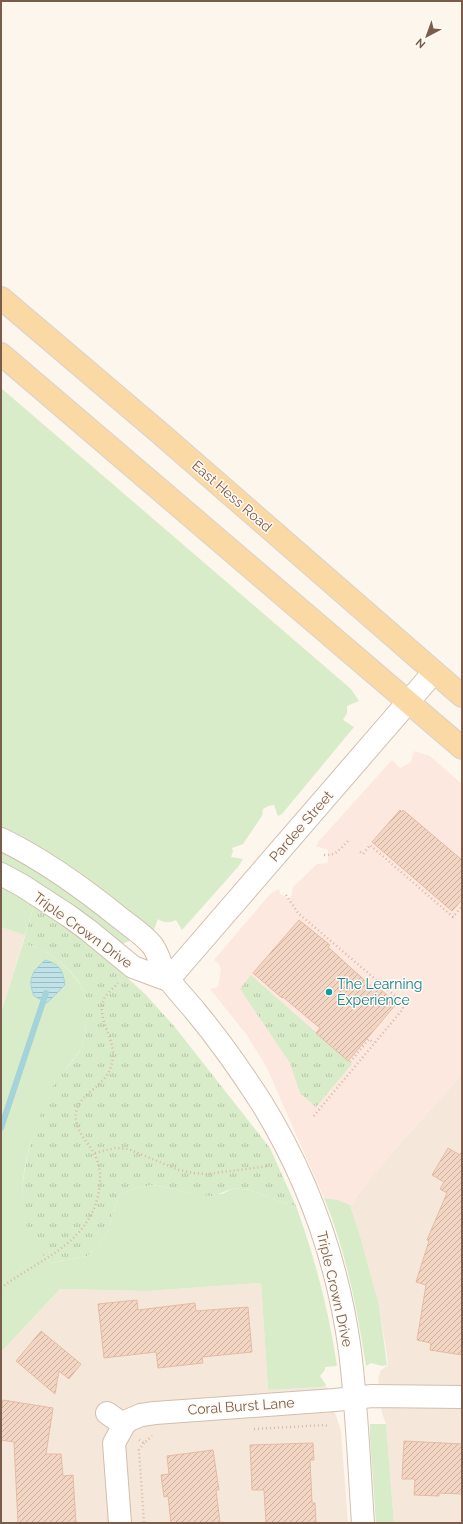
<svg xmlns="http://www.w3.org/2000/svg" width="463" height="1524" font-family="Raleway,sans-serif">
  <defs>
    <pattern id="park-tufts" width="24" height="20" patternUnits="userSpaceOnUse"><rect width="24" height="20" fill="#d8ecc9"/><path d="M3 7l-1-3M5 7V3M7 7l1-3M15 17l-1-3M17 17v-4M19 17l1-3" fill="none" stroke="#b4c2a5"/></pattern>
    <pattern id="water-rules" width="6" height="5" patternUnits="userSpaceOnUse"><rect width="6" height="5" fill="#bfe3e8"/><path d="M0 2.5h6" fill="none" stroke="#a0bbbe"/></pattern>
    <pattern id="building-hatch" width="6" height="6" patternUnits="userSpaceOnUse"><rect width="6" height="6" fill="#f3d5c3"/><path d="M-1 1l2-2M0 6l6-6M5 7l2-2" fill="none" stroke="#cab0a1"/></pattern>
  </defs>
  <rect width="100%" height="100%" fill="#fdf6ec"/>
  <!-- residential -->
  <path fill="#f5e8da" d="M1 927 25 935 1 1013Z
    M462 1074V1523H394L386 1424 382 1413 378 1378 381 1370 387 1366 388 1363 379 1305 361 1239 350 1205 374 1173Z
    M261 1283 268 1390 322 1387 326 1385 341 1431 348 1523H1V1352L60 1289 147 1291Z"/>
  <!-- commercial -->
  <path fill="#fde8e0" d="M414 751 430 756 462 784V1074L374 1173 350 1205 338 1200 324 1198 266 1066 246 1034 210 989 218 987 221 969 219 964 214 960 270 894 279 889 280 894 287 898H291L293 887 317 864 328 863V850L316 846 319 841 392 760 400 768 411 762Z"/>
  <!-- grass -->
  <path fill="#d8ecc9" d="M1 388 351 689 359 701 347 706V713L343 720 354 727 282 814 278 816 274 805 268 806 263 809 262 816 243 844 232 848 233 851 231 857 243 859 238 867 182 930 176 920C170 923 163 923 158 919L153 932 1 829Z
    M1 849 65 887 129 936V941L121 945 1 863Z
    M1 885 34 905 25 935 1 927Z
    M23 943C31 946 41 949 48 953 61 962 77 976 83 990 87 999 86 1008 86 1017 86 1026 86 1036 83 1044 79 1055 70 1062 64 1071 58 1080 55 1089 50 1098 33 1132 20 1166 23 1205 25 1227 35 1249 51 1263L87 1256 106 1236 117 1199 125 1192 137 1188 151 1185 175 1189 191 1194H222L234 1188 250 1190 281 1202 296 1206C315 1258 329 1311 337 1366L325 1367V1370L320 1376 326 1385 322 1387 268 1390 261 1283 147 1291 60 1289 1 1352V1013Z
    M324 1198 338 1200 350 1205 361 1239 379 1305 387 1365 382 1366 371 1363 366 1366C357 1308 346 1251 324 1198Z
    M370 1424H386L394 1523H376L370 1438Z"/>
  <!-- park -->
  <path fill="url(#park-tufts)" d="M34 905 69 929 120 971 145 994 174 1026 270 1148 296 1206 281 1202 250 1190 234 1188 213 1196 191 1194 175 1189 151 1185 137 1188 125 1192 117 1199 106 1236 87 1256 51 1263C9 1227 21 1168 38 1122 42 1110 46 1097 53 1086 61 1071 77 1060 83 1044 86 1036 86 1026 86 1017 86 1008 87 999 83 990 78 976 61 962 48 953 41 949 31 946 23 943Z
    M251 975 352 1064 316 1107 300 1093 290 1063 240 989Z"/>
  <!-- water -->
  <path fill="url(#water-rules)" stroke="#a5d3da" d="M45 960C60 964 63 971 65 985L47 1003 34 996C27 979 32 972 45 960Z"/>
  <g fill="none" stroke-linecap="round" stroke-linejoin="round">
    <!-- stream -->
    <path stroke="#a5d3da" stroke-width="6" d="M1 1128 46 993"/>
  </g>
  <!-- building -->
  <path fill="url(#building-hatch)" stroke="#e6bba3" d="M400 810 402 812 403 810 462 860V900L452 911 372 842Z
    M299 920 330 945 328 947 373 988 375 985 397 1003 348 1061 316 1033 320 1028 283 997 282 998 253 973Z
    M448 1148 460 1155 462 1151V1355L430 1350 431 1343 417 1340 426 1285 416 1282 429 1241 427 1240 447 1193 440 1189 444 1182 432 1175Z
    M137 1300 138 1310 195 1303 196 1311 248 1307 252 1352 202 1357 203 1363 158 1368 156 1352 104 1358 98 1304Z
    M41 1331 81 1364 69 1379 59 1371 55 1394 16 1361Z
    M3 1400 53 1408 46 1454H61L63 1476 73 1475 76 1523H18L14 1442 1 1440V1410Z
    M404 1441 462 1444V1494L439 1493V1496L414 1495 415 1479H402Z
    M313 1443 314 1460H310L312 1503H315L316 1523H266L264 1490H252L250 1445Z
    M213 1450 219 1490H216L220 1523H171L168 1496 164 1497 161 1475 169 1474 167 1456Z"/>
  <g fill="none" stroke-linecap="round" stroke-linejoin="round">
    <defs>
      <path id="minor" d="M1 839C44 860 83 888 120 918 130 926 144 935 152 945 160 955 161 971 170 981 178 992 188 1002 196 1012 220 1041 241 1071 261 1102 308 1178 338 1263 350 1351 357 1408 359 1466 363 1523
        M1 874 23 886 69 916 88 930 133 967 168 980
        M168 980 434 672
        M107 1413 124 1425
        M120 1523 114 1443 124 1425 129 1420 141 1415 155 1413 335 1400 372 1396 462 1397"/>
      <path id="major" d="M1 298 161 434 462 696
        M1 354 462 748"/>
    </defs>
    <!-- minor casing -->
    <use href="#minor" stroke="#d1beb0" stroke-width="24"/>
    <!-- major casing -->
    <use href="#major" stroke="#dad1cd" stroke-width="24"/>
    <!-- path -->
    <path stroke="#d9b8a5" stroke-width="2.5" stroke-dasharray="1 3" stroke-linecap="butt" d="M360 852 363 854 370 845 453 917 462 906
      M324 855C336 856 340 849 348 841L350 843
      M286 895 298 913 402 1002 403 1009 312 1118
      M350 1062 369 1039 374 1043
      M95 1153 115 1148 128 1149 179 1170 193 1173 207 1174 269 1166
      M1 1288C37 1260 86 1246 98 1196 100 1184 102 1173 97 1160 91 1143 73 1132 76 1112 80 1090 112 1087 113 1055 114 1037 96 1018 104 999 107 993 114 988 118 983
      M254 1429 325 1425 329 1427
      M139 1440 144 1443 152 1436
      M144 1443 139 1450 144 1523"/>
    <!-- minor -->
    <use href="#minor" stroke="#fff" stroke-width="22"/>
    <!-- major -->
    <use href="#major" stroke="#fbd9a5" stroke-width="22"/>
  </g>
  <!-- markers -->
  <circle fill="#0f9aa8" stroke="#fffaf3" stroke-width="1.5" cx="329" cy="992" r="4"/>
  <g text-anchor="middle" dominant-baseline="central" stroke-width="3" stroke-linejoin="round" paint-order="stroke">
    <!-- street labels -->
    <g font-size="14" fill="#7a5c4d" stroke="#fffaf3">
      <text transform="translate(232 496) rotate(41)">East Hess Road</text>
      <text transform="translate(301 826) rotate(-49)">Pardee Street</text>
      <text transform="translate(83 930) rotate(36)">Triple Crown Drive</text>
      <text transform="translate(335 1289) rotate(77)">Triple Crown Drive</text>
      <text transform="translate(241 1406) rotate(-4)">Coral Burst Lane</text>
    </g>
    <!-- culture labels -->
    <g font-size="14" fill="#0d838f" stroke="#fffaf3" text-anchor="start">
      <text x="337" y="984">The Learning<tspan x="337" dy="16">Experience</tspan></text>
    </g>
  </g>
  <!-- border -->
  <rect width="463" height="1524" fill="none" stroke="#7a5c4d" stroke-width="4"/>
  <!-- north arrow -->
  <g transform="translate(427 36) rotate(221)" stroke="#fffaf3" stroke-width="3" paint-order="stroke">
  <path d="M0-3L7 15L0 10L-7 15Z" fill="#7a5c4d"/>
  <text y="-6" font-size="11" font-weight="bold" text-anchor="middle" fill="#7a5c4d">N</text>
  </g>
</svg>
